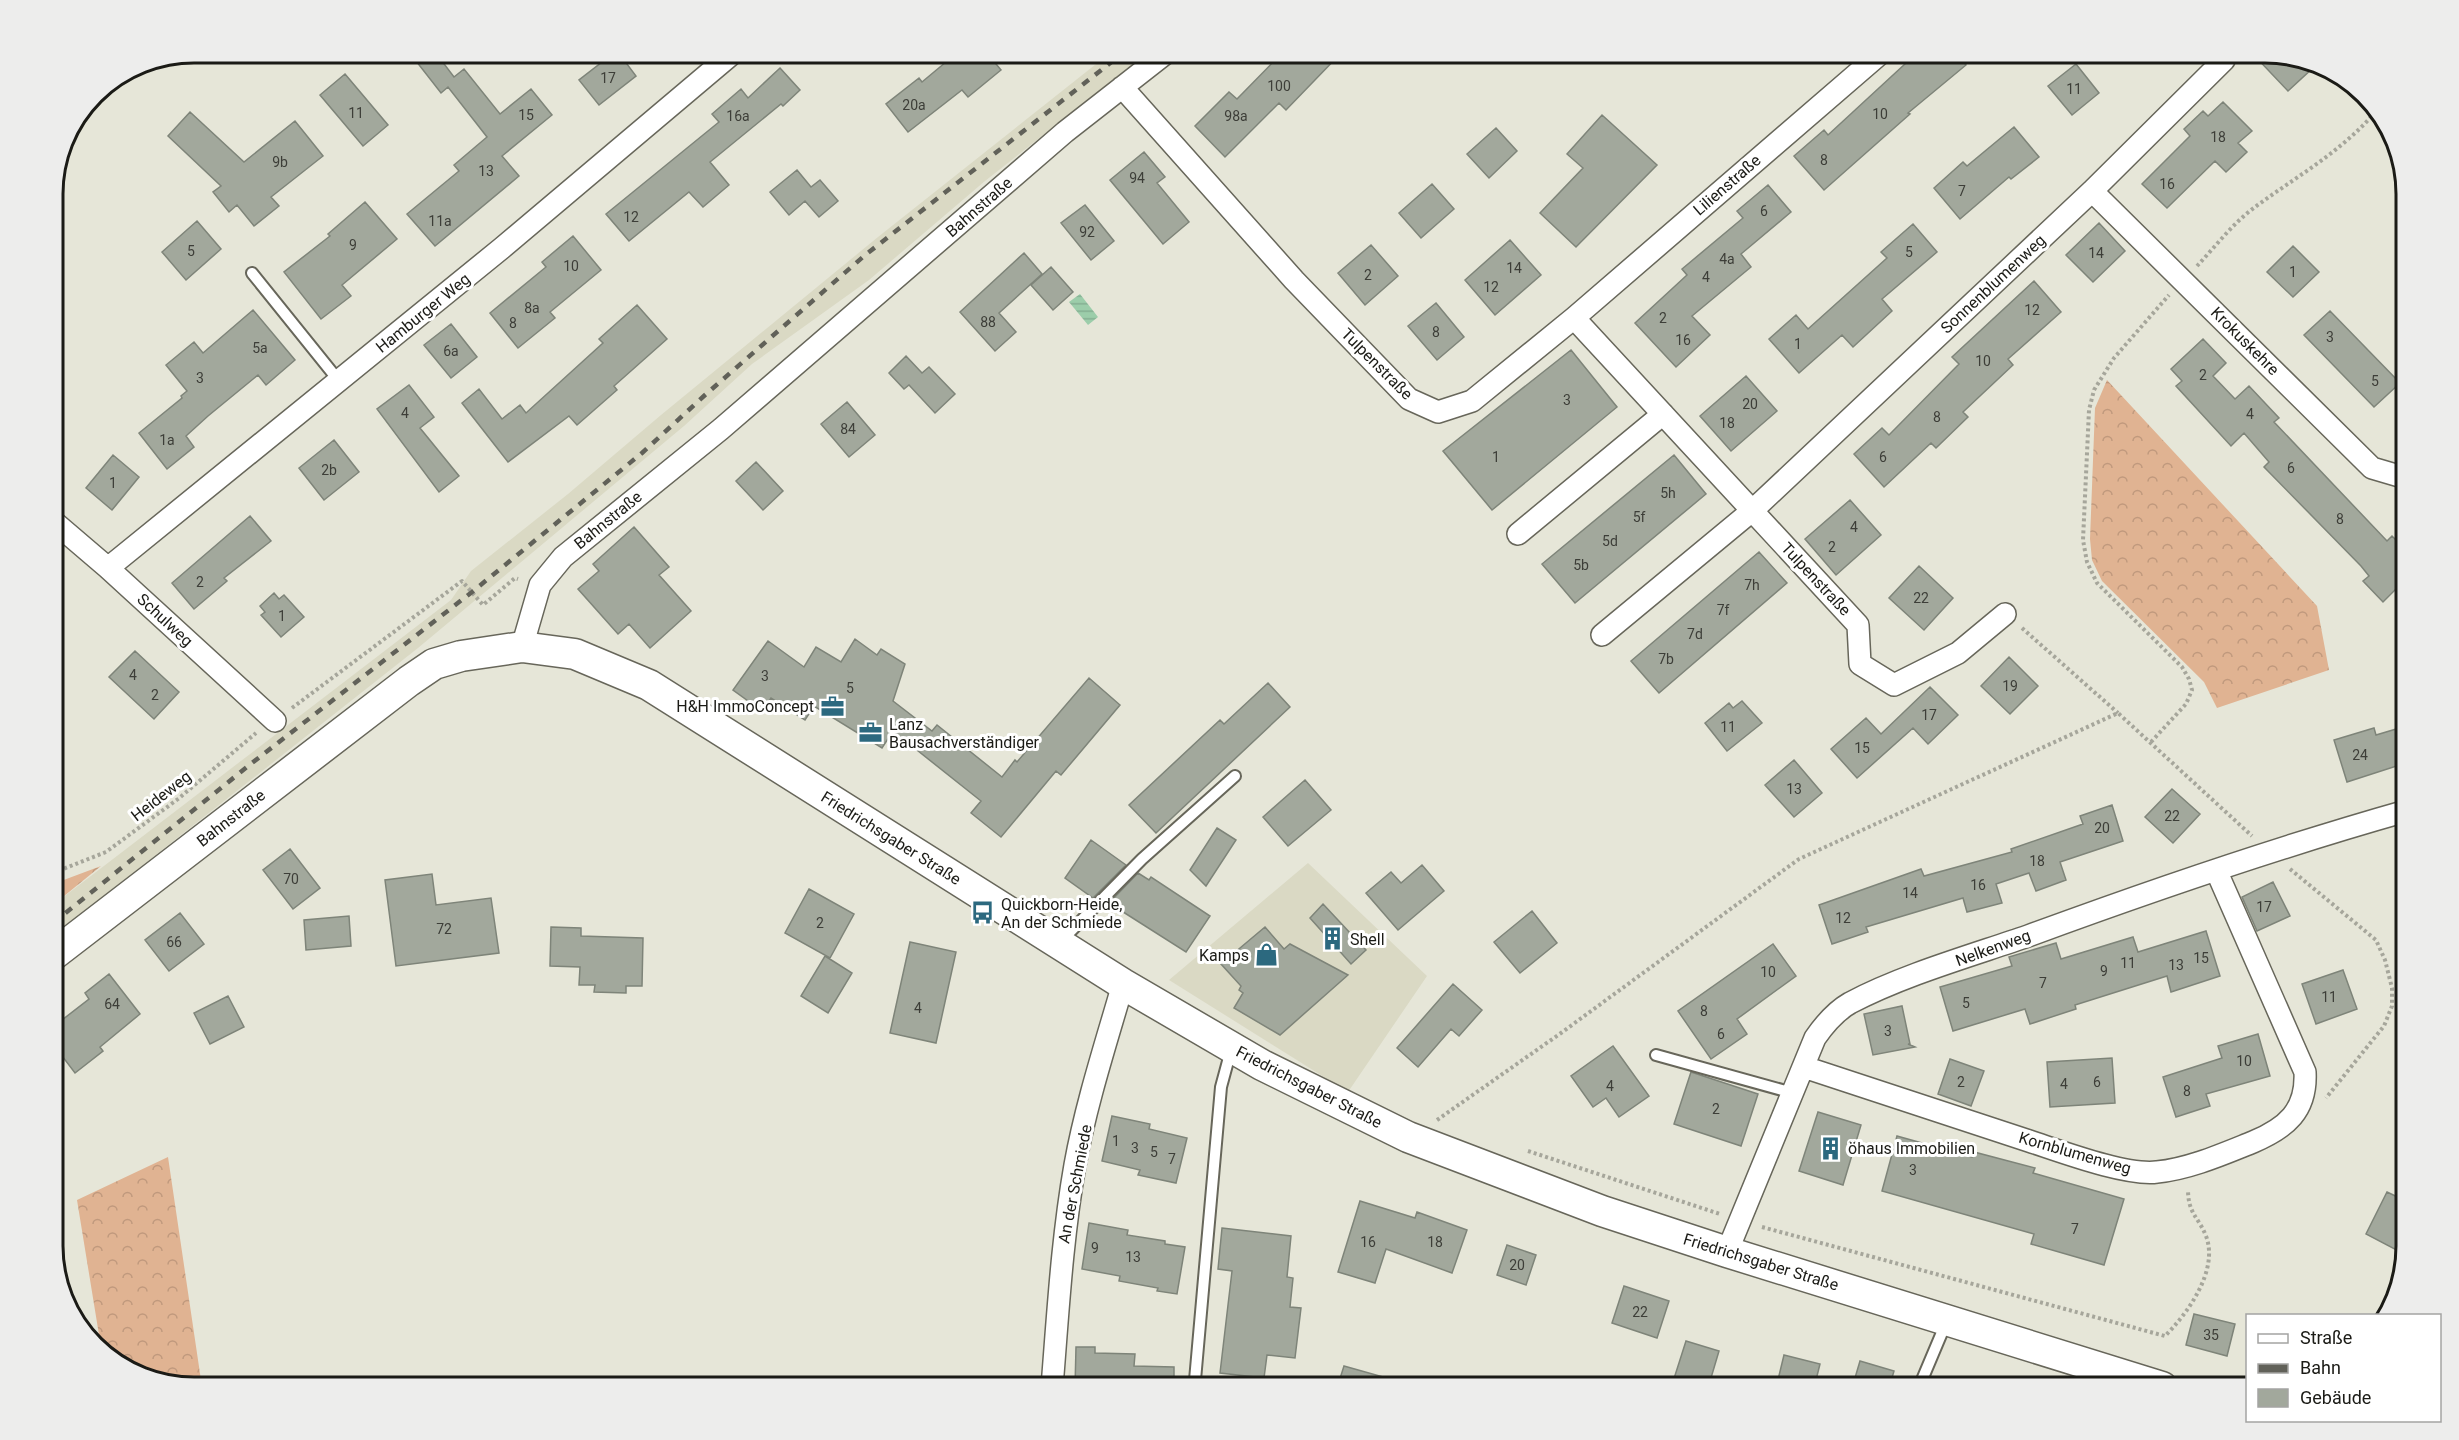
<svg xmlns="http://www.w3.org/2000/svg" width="2459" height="1440" font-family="Roboto,sans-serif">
  <defs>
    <pattern id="forest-crowns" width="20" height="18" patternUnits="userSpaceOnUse" patternTransform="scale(1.5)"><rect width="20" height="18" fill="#e0b392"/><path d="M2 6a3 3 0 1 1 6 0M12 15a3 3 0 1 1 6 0" fill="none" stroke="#c0997d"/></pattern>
    <pattern id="water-rules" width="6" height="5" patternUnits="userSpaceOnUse" patternTransform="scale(1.5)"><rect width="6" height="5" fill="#9ccdaa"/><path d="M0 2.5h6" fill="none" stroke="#86af92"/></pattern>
  </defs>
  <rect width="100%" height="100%" fill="#e6e6d8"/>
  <!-- built -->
  <path fill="#dad9c4" d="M1110 53H1147L985 181 869 280 752 364 684 426 418 648 53 936V905L451 600 471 571 568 494 661 415 878 237Z
    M1308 863 1427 976 1348 1092 1169 980Z"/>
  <!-- forest -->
  <path fill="url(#forest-crowns)" d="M2107 380 2317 606 2329 670 2217 708 2204 682 2102 581 2092 560 2090 539 2095 408Z
    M101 866 53 905V884Z
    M168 1157 202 1387 124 1369 101 1347 77 1200Z"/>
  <!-- water -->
  <path fill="url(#water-rules)" d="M1080 294 1098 317 1088 325 1069 302Z"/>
  <!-- building -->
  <path fill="#a2a89c" stroke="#7e8479" stroke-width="1.5" d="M409 52H435L454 77 464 69 500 114 531 89 552 115 502 156 519 176 435 246 407 214 459 171 454 165 487 137 448 87 441 93Z
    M615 52H618L636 76 599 105 579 80Z
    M958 52H986L1001 70 968 97 962 90 908 132 886 104 919 78 922 82Z
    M1283 52H1342L1286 110 1279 103 1225 157 1195 126 1229 92 1237 99Z
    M1918 52H1956L1966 65 1908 113 1910 114 1824 190 1794 156 1824 130 1828 135Z
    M2251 52H2265L2315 66 2288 91Z
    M2076 64 2099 93 2072 115 2048 86Z
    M780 68 800 90 783 106 781 104 710 162 729 185 703 207 689 192 629 241 606 214 719 122 712 114 741 89 748 98Z
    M345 74 388 125 363 146 320 95Z
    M2223 102 2252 131 2238 143 2247 152 2226 172 2215 161 2167 208 2142 184 2190 136 2184 129 2203 111 2208 116Z
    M190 112 244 162 295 121 323 156 271 197 279 206 254 226 237 205 229 212 213 192 221 186 168 136Z
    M1602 115 1657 165 1576 247 1540 213 1583 168 1567 154Z
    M2014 127 2039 157 2011 179 2009 177 1960 219 1934 188 1963 162 1967 166Z
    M1496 128 1517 151 1489 178 1467 154Z
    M1144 152 1165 177 1157 183 1189 222 1163 244 1110 180Z
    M797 170 811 187 820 180 838 201 819 217 805 201 789 215 770 192Z
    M1432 184 1454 209 1421 238 1399 213Z
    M1768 185 1791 212 1741 254 1751 267 1692 316 1710 335 1676 367 1635 323 1687 275 1682 269 1743 218 1737 211Z
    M365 202 397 239 342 285 351 296 321 319 284 272 330 236 328 234Z
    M1085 205 1114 241 1091 260 1061 223Z
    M197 221 221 249 186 280 162 252Z
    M2099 223 2125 251 2093 282 2066 255Z
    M1913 224 1937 252 1882 299 1892 311 1853 347 1842 335 1799 373 1769 339 1796 315 1808 329 1887 258 1881 252Z
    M573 236 601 270 550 312 555 318 518 348 490 313 546 267 542 262Z
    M1510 240 1541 275 1495 315 1465 280Z
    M1371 245 1398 276 1365 305 1338 273Z
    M2293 246 2319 272 2293 297 2267 272Z
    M1024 253 1042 274 999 313 1016 332 995 351 960 312Z
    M1051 267 1073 292 1053 310 1031 285Z
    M2034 281 2061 312 2008 359 2013 365 1963 412 1968 417 1936 448 1931 443 1884 487 1854 454 1882 428 1889 435 1959 364 1952 357Z
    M1436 303 1464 337 1437 360 1408 326Z
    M637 305 667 339 614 386 617 390 577 425 569 416 508 462 462 403 479 389 502 419 520 405 526 413 603 343 599 339Z
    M253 310 295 360 266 385 258 375 208 416 186 436 194 447 167 469 139 433 182 398 181 396 187 391 166 365 194 342 203 353Z
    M2330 311 2400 383 2374 407 2304 335Z
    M451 324 477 357 451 378 424 345Z
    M2203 339 2226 363 2213 376 2235 399 2249 386 2279 418 2274 422 2387 541 2392 536 2397 541 2406 533V579L2383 602 2363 581 2369 576 2361 566 2264 467 2269 462 2244 433 2231 446 2176 386 2182 381 2171 369Z
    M1571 350 1617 407 1492 510 1443 451Z
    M906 356 922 373 929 367 955 394 935 413 909 385 904 389 889 373Z
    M1746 376 1777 411 1731 451 1700 416Z
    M409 385 434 417 420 428 459 476 439 492 377 409Z
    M847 402 875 435 849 457 821 424Z
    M334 440 359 472 324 500 299 468Z
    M113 455 139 477 112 510 86 488Z
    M1674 455 1706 494 1575 603 1542 564Z
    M756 462 783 491 763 510 736 481Z
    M1850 500 1881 535 1836 575 1805 539Z
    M250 516 271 541 224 578 227 581 194 609 172 583Z
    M634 527 669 567 659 575 691 611 650 648 629 624 618 634 578 589 599 571 593 564Z
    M1759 552 1787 583 1659 693 1631 661Z
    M1919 566 1953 598 1924 630 1889 598Z
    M274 593 279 599 284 595 304 617 281 637 261 615 265 612 260 606Z
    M855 639 877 655 881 649 905 664 893 701 932 731 937 725 1002 777 1015 760 1017 762 1089 678 1120 705 1061 775 1056 771 1001 837 971 813 981 801 893 731 882 748 814 706 805 720 771 698 762 711 733 690 768 641 804 667 816 647 841 662Z
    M135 651 179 692 154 719 109 677Z
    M2009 657 2038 686 2010 714 1981 686Z
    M1268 683 1290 707 1156 833 1129 805 1220 720 1224 724Z
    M1930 687 1958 715 1928 744 1913 728 1857 778 1831 749 1866 718 1881 734Z
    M1742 701 1762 723 1727 751 1705 723 1729 703 1733 708Z
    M2406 726V763L2347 782 2334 740 2374 728 2376 735Z
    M1794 760 1822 793 1794 817 1765 785Z
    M1305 780 1331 810 1288 846 1263 817Z
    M2172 789 2200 814 2173 843 2145 817Z
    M2112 805 2123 841 2060 862 2066 880 2036 891 2029 873 1996 884 2002 903 1967 912 1963 898 1866 927 1868 932 1832 944 1819 905 1921 869 1924 876 2012 852 2011 849 2083 824 2080 816Z
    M1217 828 1236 840 1206 886 1190 870Z
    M1091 840 1126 865 1093 898 1065 878Z
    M290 849 320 888 293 909 263 870Z
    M1422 865 1444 891 1398 930 1366 893 1391 872 1401 883Z
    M1138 873 1149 880 1151 877 1210 916 1186 952 1109 903Z
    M432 874 436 905 491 898 499 953 396 966 385 880Z
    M2273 882 2290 916 2257 931 2242 897Z
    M809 889 854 914 830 958 785 933Z
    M1323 904 1366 950 1351 964 1310 918Z
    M1532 911 1557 943 1520 973 1494 942Z
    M180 913 204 944 169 971 145 940Z
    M349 916 351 946 306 950 304 920Z
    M551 927 581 928V936L643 938 642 986H626V993L594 992 595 985H579L580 967 550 966Z
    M1265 927 1284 949 1290 944 1348 975 1280 1035 1234 1008 1243 993 1239 990 1241 986 1221 964Z
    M2206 931 2220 976 2171 992 2167 976 2075 1005 2076 1009 2030 1024 2025 1009 1953 1031 1940 987 2012 966 2009 957 2056 943 2061 959 2133 937 2138 952Z
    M910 942 956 952 936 1043 890 1033Z
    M1773 944 1796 976 1737 1019 1747 1034 1711 1059 1678 1011Z
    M825 956 852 973 828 1013 801 996Z
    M2343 970 2357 1009 2316 1024 2302 984Z
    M109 974 140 1014 100 1047 103 1051 75 1073 53 1044V1027L89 999 85 993Z
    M1453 984 1482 1010 1459 1036 1451 1029 1418 1067 1397 1048Z
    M228 996 244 1027 210 1044 194 1013Z
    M1902 1006 1910 1044H1908L1915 1047 1873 1055 1864 1014Z
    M2258 1034 2270 1076 2206 1094 2210 1106 2176 1117 2163 1077 2222 1058 2218 1046Z
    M1613 1046 1649 1096 1619 1117 1606 1098 1593 1107 1571 1076Z
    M2112 1058 2115 1103 2050 1107 2047 1062Z
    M1950 1059 1984 1071 1971 1106 1938 1094Z
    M1691 1072 1758 1094 1741 1146 1674 1124Z
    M1818 1112 1861 1125 1843 1185 1799 1171Z
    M1112 1116 1150 1124 1149 1129 1187 1138 1176 1183 1138 1175 1140 1170 1102 1161Z
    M1897 1136 1972 1157 1974 1152 2035 1168 2033 1173 2124 1199 2104 1265 2031 1244 2034 1234 1882 1191Z
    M2387 1192 2406 1201V1246L2404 1254 2366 1234Z
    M1360 1201 1415 1218 1417 1212 1467 1230 1452 1273 1386 1249 1375 1283 1338 1272Z
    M1089 1223 1128 1230 1127 1235 1165 1241V1244L1185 1247 1177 1294 1157 1291 1158 1288 1119 1281 1120 1276 1082 1269Z
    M1222 1228 1291 1236 1287 1277 1293 1278 1290 1307 1301 1308 1295 1358 1267 1355 1264 1378 1220 1373 1232 1271 1218 1269Z
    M1507 1245 1536 1255 1526 1285 1497 1275Z
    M1624 1286 1669 1301 1657 1338 1612 1323Z
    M2194 1314 2235 1324 2227 1356 2186 1345Z
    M1686 1341 1719 1351 1708 1388H1671Z
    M1076 1347H1095V1353L1135 1354 1134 1366 1174 1367V1388H1075Z
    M1784 1355 1820 1364 1814 1388H1776Z
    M1860 1361 1894 1371 1889 1388H1852Z
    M1344 1366 1401 1382 1400 1388H1337Z"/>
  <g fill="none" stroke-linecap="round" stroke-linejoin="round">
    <defs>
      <path id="lane" d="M252 273 339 381
        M1061 941 1142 859 1235 776
        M1656 1055 1793 1093
        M1195 1380 1221 1087 1231 1050
        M1919 1387 1946 1323"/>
      <path id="street" d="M1122 87 1294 280 1409 399 1438 412 1472 401 1574 318 1858 625 1860 664 1894 685 1958 653 2005 614
        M2092 191 2372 468 2406 478
        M1574 318 1881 53
        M53 521 108 568 275 721
        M1518 534 1663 414
        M108 568 502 248 733 53
        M1602 635 1753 510 2092 191 2224 60 2223 53
        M522 647 540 585 563 557 721 429 1065 132 1166 53
        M1804 1067C1879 1092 1954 1116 2029 1141 2060 1151 2126 1176 2157 1172 2189 1169 2223 1154 2253 1142 2286 1128 2307 1111 2305 1072L2216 870
        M1727 1252 1815 1038C1824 1025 1836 1011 1850 1003 1903 975 1970 956 2028 936 2153 890 2279 847 2406 811
        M1052 1387C1058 1313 1062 1239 1075 1165 1086 1104 1106 1043 1123 984"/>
      <path id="secondary" d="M53 955 409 681 434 664 461 656 522 647 575 654 649 685 1123 984 1262 1065 1408 1137 1602 1211 1727 1252 2162 1387"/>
    </defs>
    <!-- lane casing -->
    <use href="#lane" stroke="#67665a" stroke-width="14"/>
    <!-- street casing -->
    <use href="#street" stroke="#67665a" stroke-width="24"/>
    <!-- secondary casing -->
    <use href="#secondary" stroke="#67665a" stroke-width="33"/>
    <!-- path -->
    <path stroke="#a6a69b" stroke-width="4" stroke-dasharray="3 3" stroke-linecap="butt" d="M2197 266C2215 247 2233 223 2255 207 2297 176 2343 151 2377 110
      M2022 628 2118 713
      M292 708 462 581 483 605 515 578 518 579
      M2151 742 2186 704 2192 690 2189 679 2182 667 2097 583 2087 562 2083 540 2089 410 2094 390 2114 358 2169 295
      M2290 869 2376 940 2385 960 2392 988V1006L2384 1026 2326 1098
      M53 873 106 852 178 799 256 733
      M1437 1120 1561 1033 1799 859 2118 713 2252 836
      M1528 1151 1720 1214
      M1762 1227 2165 1336C2188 1313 2219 1270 2206 1236 2198 1216 2188 1214 2188 1189"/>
    <!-- lane -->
    <use href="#lane" stroke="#fff" stroke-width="10"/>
    <!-- street -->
    <use href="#street" stroke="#fff" stroke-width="21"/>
    <!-- secondary -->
    <use href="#secondary" stroke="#fff" stroke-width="30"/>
    <!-- rail -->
    <path stroke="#616159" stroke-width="4.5" stroke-dasharray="8 8" stroke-linecap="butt" d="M53 923 252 763 472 592 642 453 705 395 864 256 1123 53"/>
  </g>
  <!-- icons -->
  <defs>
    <symbol id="office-bare" viewBox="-9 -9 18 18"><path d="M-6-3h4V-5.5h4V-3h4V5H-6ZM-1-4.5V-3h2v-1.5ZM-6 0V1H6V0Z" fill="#2c697f" stroke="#fff" stroke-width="2.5" paint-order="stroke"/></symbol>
    <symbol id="bus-bare" viewBox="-9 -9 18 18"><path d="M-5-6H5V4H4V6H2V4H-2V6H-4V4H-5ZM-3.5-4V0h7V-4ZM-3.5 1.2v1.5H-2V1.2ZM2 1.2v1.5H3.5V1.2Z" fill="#2c697f" stroke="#fff" stroke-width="2.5" paint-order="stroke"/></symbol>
    <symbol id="building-bare" viewBox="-9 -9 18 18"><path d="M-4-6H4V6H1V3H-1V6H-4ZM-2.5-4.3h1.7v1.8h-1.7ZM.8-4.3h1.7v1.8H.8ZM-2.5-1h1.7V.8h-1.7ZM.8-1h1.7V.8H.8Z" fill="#2c697f" stroke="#fff" stroke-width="2.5" paint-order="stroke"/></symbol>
    <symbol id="shop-bare" viewBox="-9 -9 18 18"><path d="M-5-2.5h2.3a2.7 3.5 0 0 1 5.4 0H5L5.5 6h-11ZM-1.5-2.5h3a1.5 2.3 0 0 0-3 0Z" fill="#2c697f" stroke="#fff" stroke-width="2.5" paint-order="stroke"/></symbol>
  </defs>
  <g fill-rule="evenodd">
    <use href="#office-bare" x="816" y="690" width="33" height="33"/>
    <use href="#office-bare" x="854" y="716" width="33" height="33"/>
    <use href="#bus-bare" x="966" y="896" width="33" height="33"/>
    <use href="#building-bare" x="1316" y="922" width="33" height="33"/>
    <use href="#shop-bare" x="1250" y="938" width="33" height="33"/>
    <use href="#building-bare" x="1814" y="1132" width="33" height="33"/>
  </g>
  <g text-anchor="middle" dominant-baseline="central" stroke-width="6" stroke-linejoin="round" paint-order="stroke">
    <!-- number labels -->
    <g font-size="14" fill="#3d3e38">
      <text x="608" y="78">17</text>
      <text x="1279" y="86">100</text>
      <text x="2074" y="89">11</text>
      <text x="914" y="105">20a</text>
      <text x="356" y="113">11</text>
      <text x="1880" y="114">10</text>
      <text x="526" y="115">15</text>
      <text x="738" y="116">16a</text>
      <text x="1236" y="116">98a</text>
      <text x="2218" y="137">18</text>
      <text x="1824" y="160">8</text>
      <text x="280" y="162">9b</text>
      <text x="486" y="171">13</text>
      <text x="1137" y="178">94</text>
      <text x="2167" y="184">16</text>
      <text x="1962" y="191">7</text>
      <text x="1764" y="211">6</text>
      <text x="631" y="217">12</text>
      <text x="440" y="221">11a</text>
      <text x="1087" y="232">92</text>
      <text x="353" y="245">9</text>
      <text x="191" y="251">5</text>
      <text x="1909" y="252">5</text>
      <text x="2096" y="253">14</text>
      <text x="1727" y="259">4a</text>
      <text x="571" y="266">10</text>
      <text x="1514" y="268">14</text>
      <text x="2293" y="272">1</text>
      <text x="1368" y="275">2</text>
      <text x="1706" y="277">4</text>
      <text x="1491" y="287">12</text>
      <text x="532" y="308">8a</text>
      <text x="2032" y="310">12</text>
      <text x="1663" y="318">2</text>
      <text x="988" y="322">88</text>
      <text x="513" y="323">8</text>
      <text x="1436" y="332">8</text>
      <text x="2330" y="337">3</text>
      <text x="1683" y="340">16</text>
      <text x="1798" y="344">1</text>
      <text x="260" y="348">5a</text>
      <text x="451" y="351">6a</text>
      <text x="1983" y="361">10</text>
      <text x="2203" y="375">2</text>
      <text x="200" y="378">3</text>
      <text x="2375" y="381">5</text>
      <text x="1567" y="400">3</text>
      <text x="1750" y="404">20</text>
      <text x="405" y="413">4</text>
      <text x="2250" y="414">4</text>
      <text x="1937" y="417">8</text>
      <text x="1727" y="423">18</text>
      <text x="848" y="429">84</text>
      <text x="167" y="440">1a</text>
      <text x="1496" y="457">1</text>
      <text x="1883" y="457">6</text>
      <text x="2291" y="468">6</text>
      <text x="329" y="470">2b</text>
      <text x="113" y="483">1</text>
      <text x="1668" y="493">5h</text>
      <text x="1639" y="517">5f</text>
      <text x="2340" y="519">8</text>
      <text x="1854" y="527">4</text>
      <text x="1610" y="541">5d</text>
      <text x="1832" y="547">2</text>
      <text x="1581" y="565">5b</text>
      <text x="200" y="582">2</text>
      <text x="1752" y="585">7h</text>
      <text x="1921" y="598">22</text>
      <text x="1723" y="610">7f</text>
      <text x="282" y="616">1</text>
      <text x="1695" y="634">7d</text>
      <text x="1666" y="659">7b</text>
      <text x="133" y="675">4</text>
      <text x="765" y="676">3</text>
      <text x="2010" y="686">19</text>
      <text x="850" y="688">5</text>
      <text x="155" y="695">2</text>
      <text x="1929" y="715">17</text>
      <text x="1728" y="727">11</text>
      <text x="1862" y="748">15</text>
      <text x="2360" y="755">24</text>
      <text x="1794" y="789">13</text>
      <text x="2172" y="816">22</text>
      <text x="2102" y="828">20</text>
      <text x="2037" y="861">18</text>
      <text x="291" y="879">70</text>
      <text x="1978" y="885">16</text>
      <text x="1910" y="893">14</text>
      <text x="2264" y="907">17</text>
      <text x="1843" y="918">12</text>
      <text x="820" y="923">2</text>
      <text x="444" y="929">72</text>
      <text x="174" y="942">66</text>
      <text x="2201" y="958">15</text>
      <text x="2128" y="963">11</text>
      <text x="2176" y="965">13</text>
      <text x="2104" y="971">9</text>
      <text x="1768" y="972">10</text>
      <text x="2043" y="983">7</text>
      <text x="2329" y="997">11</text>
      <text x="1966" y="1003">5</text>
      <text x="112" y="1004">64</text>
      <text x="918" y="1008">4</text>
      <text x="1704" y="1011">8</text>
      <text x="1888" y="1031">3</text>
      <text x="1721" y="1034">6</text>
      <text x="2244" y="1061">10</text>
      <text x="1961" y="1082">2</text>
      <text x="2097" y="1082">6</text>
      <text x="2064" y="1084">4</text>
      <text x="1610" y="1086">4</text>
      <text x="2187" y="1091">8</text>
      <text x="1716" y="1109">2</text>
      <text x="1116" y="1141">1</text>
      <text x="1135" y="1148">3</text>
      <text x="1154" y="1152">5</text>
      <text x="1172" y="1159">7</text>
      <text x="1913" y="1170">3</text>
      <text x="2075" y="1229">7</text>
      <text x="1368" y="1242">16</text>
      <text x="1435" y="1242">18</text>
      <text x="1095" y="1248">9</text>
      <text x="1133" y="1257">13</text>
      <text x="1517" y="1265">20</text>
      <text x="1640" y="1312">22</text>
      <text x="2211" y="1335">35</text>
    </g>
    <!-- street labels -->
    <g font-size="16" fill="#1b1b16" stroke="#fff">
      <text transform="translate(1727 185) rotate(-41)">Lilienstraße</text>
      <text transform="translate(979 207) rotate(-41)">Bahnstraße</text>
      <text transform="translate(1993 284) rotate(-43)">Sonnenblumenweg</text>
      <text transform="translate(423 313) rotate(-39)">Hamburger Weg</text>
      <text transform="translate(2245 341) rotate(45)">Krokuskehre</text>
      <text transform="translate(1377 364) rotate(45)">Tulpenstraße</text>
      <text transform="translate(608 520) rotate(-39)">Bahnstraße</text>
      <text transform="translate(1816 579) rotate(47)">Tulpenstraße</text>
      <text transform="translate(165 620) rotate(43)">Schulweg</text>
      <text transform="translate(161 796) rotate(-38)">Heideweg</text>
      <text transform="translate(231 818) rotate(-38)">Bahnstraße</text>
      <text transform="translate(891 838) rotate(32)">Friedrichsgaber Straße</text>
      <text transform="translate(1993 948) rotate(-20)">Nelkenweg</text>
      <text transform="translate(1309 1087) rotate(27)">Friedrichsgaber Straße</text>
      <text transform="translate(2075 1153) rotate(16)">Kornblumenweg</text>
      <text transform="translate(1075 1184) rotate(-79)">An der Schmiede</text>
      <text transform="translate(1761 1262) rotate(17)">Friedrichsgaber Straße</text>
    </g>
    <!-- poi labels -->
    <g font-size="16" fill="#1b1b16" stroke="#fff" text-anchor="start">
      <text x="814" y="706" text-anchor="end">H&amp;H ImmoConcept</text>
      <text x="889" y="724">Lanz<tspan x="889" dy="18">Bausachverständiger</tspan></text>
      <text x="1001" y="904">Quickborn-Heide,<tspan x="1001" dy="18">An der Schmiede</tspan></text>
      <text x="1350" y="939">Shell</text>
      <text x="1249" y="955" text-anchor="end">Kamps</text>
      <text x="1848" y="1148">öhaus Immobilien</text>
    </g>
  </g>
  <!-- crop -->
  <path d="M0 0H2459V1440H0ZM194 63H2265A131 131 0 0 1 2396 194V1246A131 131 0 0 1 2265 1377H194A131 131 0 0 1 63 1246V194A131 131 0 0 1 194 63Z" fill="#ededec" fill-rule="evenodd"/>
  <path fill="none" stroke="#1b1b16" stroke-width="3" d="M194 63H2265A131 131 0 0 1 2396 194V1246A131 131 0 0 1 2265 1377H194A131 131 0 0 1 63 1246V194A131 131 0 0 1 194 63Z"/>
  <!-- legend -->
  <rect x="2246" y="1314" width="195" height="108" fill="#ffffff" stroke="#a4a4a2" stroke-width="1.5"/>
  <rect x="2258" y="1334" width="30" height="9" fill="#ffffff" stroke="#a4a4a2" stroke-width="1.5"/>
  <text x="2300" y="1344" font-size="18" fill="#1b1b16">Straße</text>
  <rect x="2258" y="1364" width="30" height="9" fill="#616159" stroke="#a4a4a2" stroke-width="1.5"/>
  <text x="2300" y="1374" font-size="18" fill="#1b1b16">Bahn</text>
  <rect x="2258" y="1389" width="30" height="18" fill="#a2a89c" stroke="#a4a4a2" stroke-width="1.5"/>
  <text x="2300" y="1404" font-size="18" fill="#1b1b16">Gebäude</text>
</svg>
